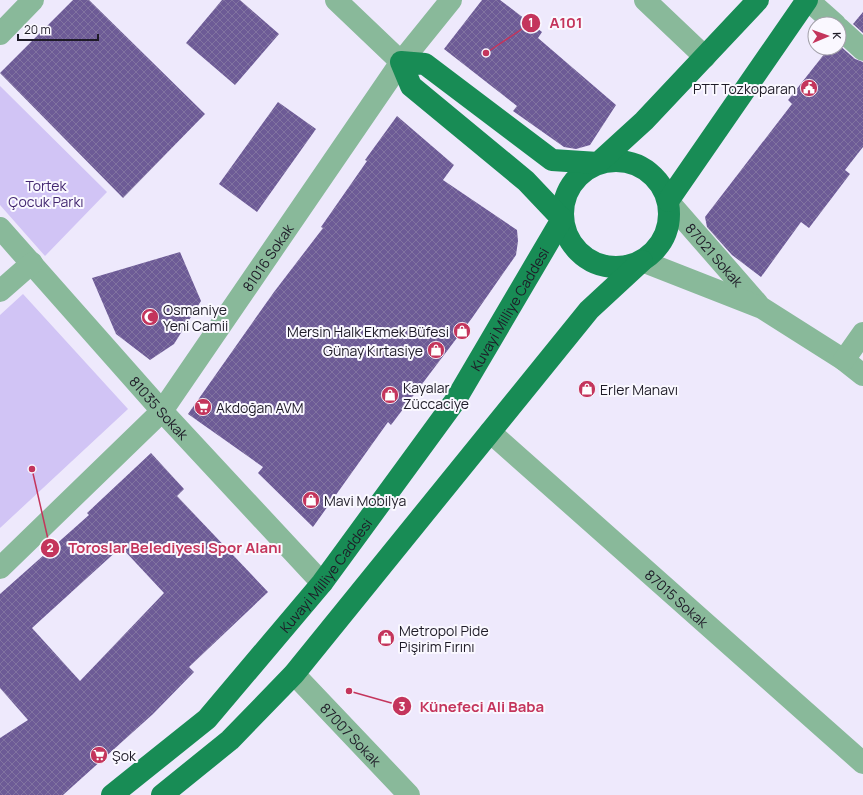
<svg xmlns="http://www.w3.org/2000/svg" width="863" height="795" font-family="Manrope,sans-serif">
  <defs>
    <pattern id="building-cross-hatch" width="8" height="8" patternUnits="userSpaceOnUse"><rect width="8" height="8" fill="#6d5b96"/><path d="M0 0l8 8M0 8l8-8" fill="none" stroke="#8173a0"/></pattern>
  </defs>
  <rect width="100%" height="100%" fill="#eee9fc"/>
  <!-- green -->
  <path fill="#d1c4f5" d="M0 86 107 192 45 256 0 205Z
    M23 294 128 409 0 528V315Z"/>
  <!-- building -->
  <path fill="url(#building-cross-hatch)" fill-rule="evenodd" d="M73 0H89L205 114 123 198 0 73Z
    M222 0H240L279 34 235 85 186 43Z
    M482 0H500L542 32 538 38 616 105 590 145 576 149 564 147 513 111 517 106 444 49Z
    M863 12V33L853 24Z
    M839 45 855 59 863 62V147L845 170 850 174 809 228 801 222 761 277 732 255 707 227 705 217 792 104 788 100 829 48H839Z
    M278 102 316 129 257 212 219 184Z
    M397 116 454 165 443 180 517 230 518 241 516 255 472 318 391 425 388 422 313 527 258 473 263 467 188 414 274 292 323 228 321 227 367 161 365 160Z
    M180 252 201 301 174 344 150 360 116 334 92 278Z
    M151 453 184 489 177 496 268 592 189 667 194 672 153 714 63 795H0V738L28 720 0 688V594L89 515 87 513ZM120 548H122L164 593 80 681 32 628Z"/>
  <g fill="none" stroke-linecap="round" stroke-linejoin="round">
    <!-- minor -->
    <g stroke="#89b99a" stroke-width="22">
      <path d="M336 0 401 62"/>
      <path d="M645 0 705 57"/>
      <path d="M808 0 835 24"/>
      <path d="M839 28 863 50"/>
      <path d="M0 34 33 0"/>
      <path id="s1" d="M668 201 758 304"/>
      <path id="s2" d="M0 228 162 411 322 583"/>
      <path d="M642 261 762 308 844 360 863 375"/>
      <path d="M0 291 32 263"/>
      <path d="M844 360 863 333"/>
      <path id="s3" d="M490 432 863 763"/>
      <path id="s4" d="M0 568 162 411 401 62 451 0"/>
      <path id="s5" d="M294 674 409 795"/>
    </g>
    <!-- major -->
    <g stroke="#188c55" stroke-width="22">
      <circle cx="616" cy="214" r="53"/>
      <path d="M668 201 807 0"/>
      <path id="s6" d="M112 795 207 719 322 583 455 401 562 219 526 181 411 86 401 62 425 64 552 160 598 163 644 121 758 0"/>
      <path d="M162 795 230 740 294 674 589 310 642 261"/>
    </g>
  </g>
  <!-- icons -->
  <defs>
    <symbol id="civic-disc" viewBox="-11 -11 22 22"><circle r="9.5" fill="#c4355c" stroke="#faf8ff"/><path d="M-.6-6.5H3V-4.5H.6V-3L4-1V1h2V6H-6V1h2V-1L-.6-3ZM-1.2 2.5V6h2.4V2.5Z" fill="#fff"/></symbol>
    <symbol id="mosque-disc" viewBox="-11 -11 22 22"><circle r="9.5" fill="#c4355c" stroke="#faf8ff"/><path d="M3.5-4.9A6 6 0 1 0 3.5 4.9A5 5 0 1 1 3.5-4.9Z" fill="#fff"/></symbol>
    <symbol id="shop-disc" viewBox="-11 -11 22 22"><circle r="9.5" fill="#c4355c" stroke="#faf8ff"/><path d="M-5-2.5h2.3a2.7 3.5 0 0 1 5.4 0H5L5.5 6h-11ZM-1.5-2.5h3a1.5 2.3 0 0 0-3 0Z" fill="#fff"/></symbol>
    <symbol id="supermarket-disc" viewBox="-11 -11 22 22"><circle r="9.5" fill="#c4355c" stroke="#faf8ff"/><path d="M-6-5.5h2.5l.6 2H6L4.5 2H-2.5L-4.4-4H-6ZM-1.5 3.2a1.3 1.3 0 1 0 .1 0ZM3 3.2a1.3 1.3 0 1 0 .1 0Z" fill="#fff"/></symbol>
  </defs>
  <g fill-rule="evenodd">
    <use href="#civic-disc" x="799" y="78" width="20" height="20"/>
    <use href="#mosque-disc" x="140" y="307" width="20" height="20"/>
    <use href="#shop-disc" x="452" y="321" width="20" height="20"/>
    <use href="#shop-disc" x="426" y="340" width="20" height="20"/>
    <use href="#shop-disc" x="577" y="379" width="20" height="20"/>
    <use href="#shop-disc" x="380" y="385" width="20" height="20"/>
    <use href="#supermarket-disc" x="193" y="397" width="20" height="20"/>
    <use href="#shop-disc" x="301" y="490" width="20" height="20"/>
    <use href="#shop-disc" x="376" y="628" width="20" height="20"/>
    <use href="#supermarket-disc" x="89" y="745" width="20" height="20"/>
  </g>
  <g text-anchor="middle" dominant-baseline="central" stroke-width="4" stroke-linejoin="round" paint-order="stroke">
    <!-- poi labels -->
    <g font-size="14" fill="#1e1b27" stroke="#faf8ff" text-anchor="start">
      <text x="796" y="88" text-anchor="end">PTT Tozkoparan</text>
      <text x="163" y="309">Osmaniye<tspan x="163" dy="16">Yeni Camii</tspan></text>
      <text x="449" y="331" text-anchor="end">Mersin Halk Ekmek Büfesi</text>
      <text x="423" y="350" text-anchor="end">Günay Kırtasiye</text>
      <text x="403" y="387">Kayalar<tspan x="403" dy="16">Züccaciye</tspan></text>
      <text x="600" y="389">Erler Manavı</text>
      <text x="216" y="407">Akdoğan AVM</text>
      <text x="324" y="500">Mavi Mobilya</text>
      <text x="399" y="630">Metropol Pide<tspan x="399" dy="16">Pişirim Fırını</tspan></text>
      <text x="112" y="755">Şok</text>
    </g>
    <!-- park labels -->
    <g font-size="14" fill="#432771" stroke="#faf8ff">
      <text x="46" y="185">Tortek<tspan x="46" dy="16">Çocuk Parkı</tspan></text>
    </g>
    <!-- street labels -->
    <g font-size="14" fill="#1e1b27" stroke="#faf8ff">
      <text stroke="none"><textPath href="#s1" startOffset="71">87021 Sokak</textPath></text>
      <text stroke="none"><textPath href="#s4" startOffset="412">81016 Sokak</textPath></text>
      <text stroke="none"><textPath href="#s6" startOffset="632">Kuvayi Milliye Caddesi</textPath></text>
      <text stroke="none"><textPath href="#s2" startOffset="240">81035 Sokak</textPath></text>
      <text stroke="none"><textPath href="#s6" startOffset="308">Kuvayi Milliye Caddesi</textPath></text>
      <text stroke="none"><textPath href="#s3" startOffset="250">87015 Sokak</textPath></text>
      <text stroke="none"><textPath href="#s5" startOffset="83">87007 Sokak</textPath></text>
    </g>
  </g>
  <!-- callouts -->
  <path fill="none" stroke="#c4355c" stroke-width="1.5" d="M486 53L531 23M32 469L50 548M349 691L402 706"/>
  <g fill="#c4355c" stroke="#faf8ff" stroke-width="1.5">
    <circle cx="486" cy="53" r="4"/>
    <circle cx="32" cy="469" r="4"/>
    <circle cx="349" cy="691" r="4"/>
    <circle cx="531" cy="23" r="10"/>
    <circle cx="50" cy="548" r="10"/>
    <circle cx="402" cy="706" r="10"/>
  </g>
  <g font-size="12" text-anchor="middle" font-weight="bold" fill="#fff">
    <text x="531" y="27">1</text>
    <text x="50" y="552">2</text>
    <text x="402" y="711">3</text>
  </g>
  <g font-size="15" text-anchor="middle" font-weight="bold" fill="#c4355c" stroke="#faf8ff" stroke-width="4" stroke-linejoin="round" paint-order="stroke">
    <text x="566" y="28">A101</text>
    <text x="175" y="553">Toroslar Belediyesi Spor Alanı</text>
    <text x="482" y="712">Künefeci Ali Baba</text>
  </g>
  <!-- north arrow -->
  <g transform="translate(827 36) rotate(88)"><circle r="19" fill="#faf8ff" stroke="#a2a0a9"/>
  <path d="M0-3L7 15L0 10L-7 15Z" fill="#c4355c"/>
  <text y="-6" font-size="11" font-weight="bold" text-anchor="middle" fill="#1e1b27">K</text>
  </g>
  <!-- scale -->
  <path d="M18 34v6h80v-6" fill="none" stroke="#1e1b27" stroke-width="2"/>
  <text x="24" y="34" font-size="12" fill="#1e1b27" stroke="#faf8ff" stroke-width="3" paint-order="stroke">20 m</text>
</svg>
